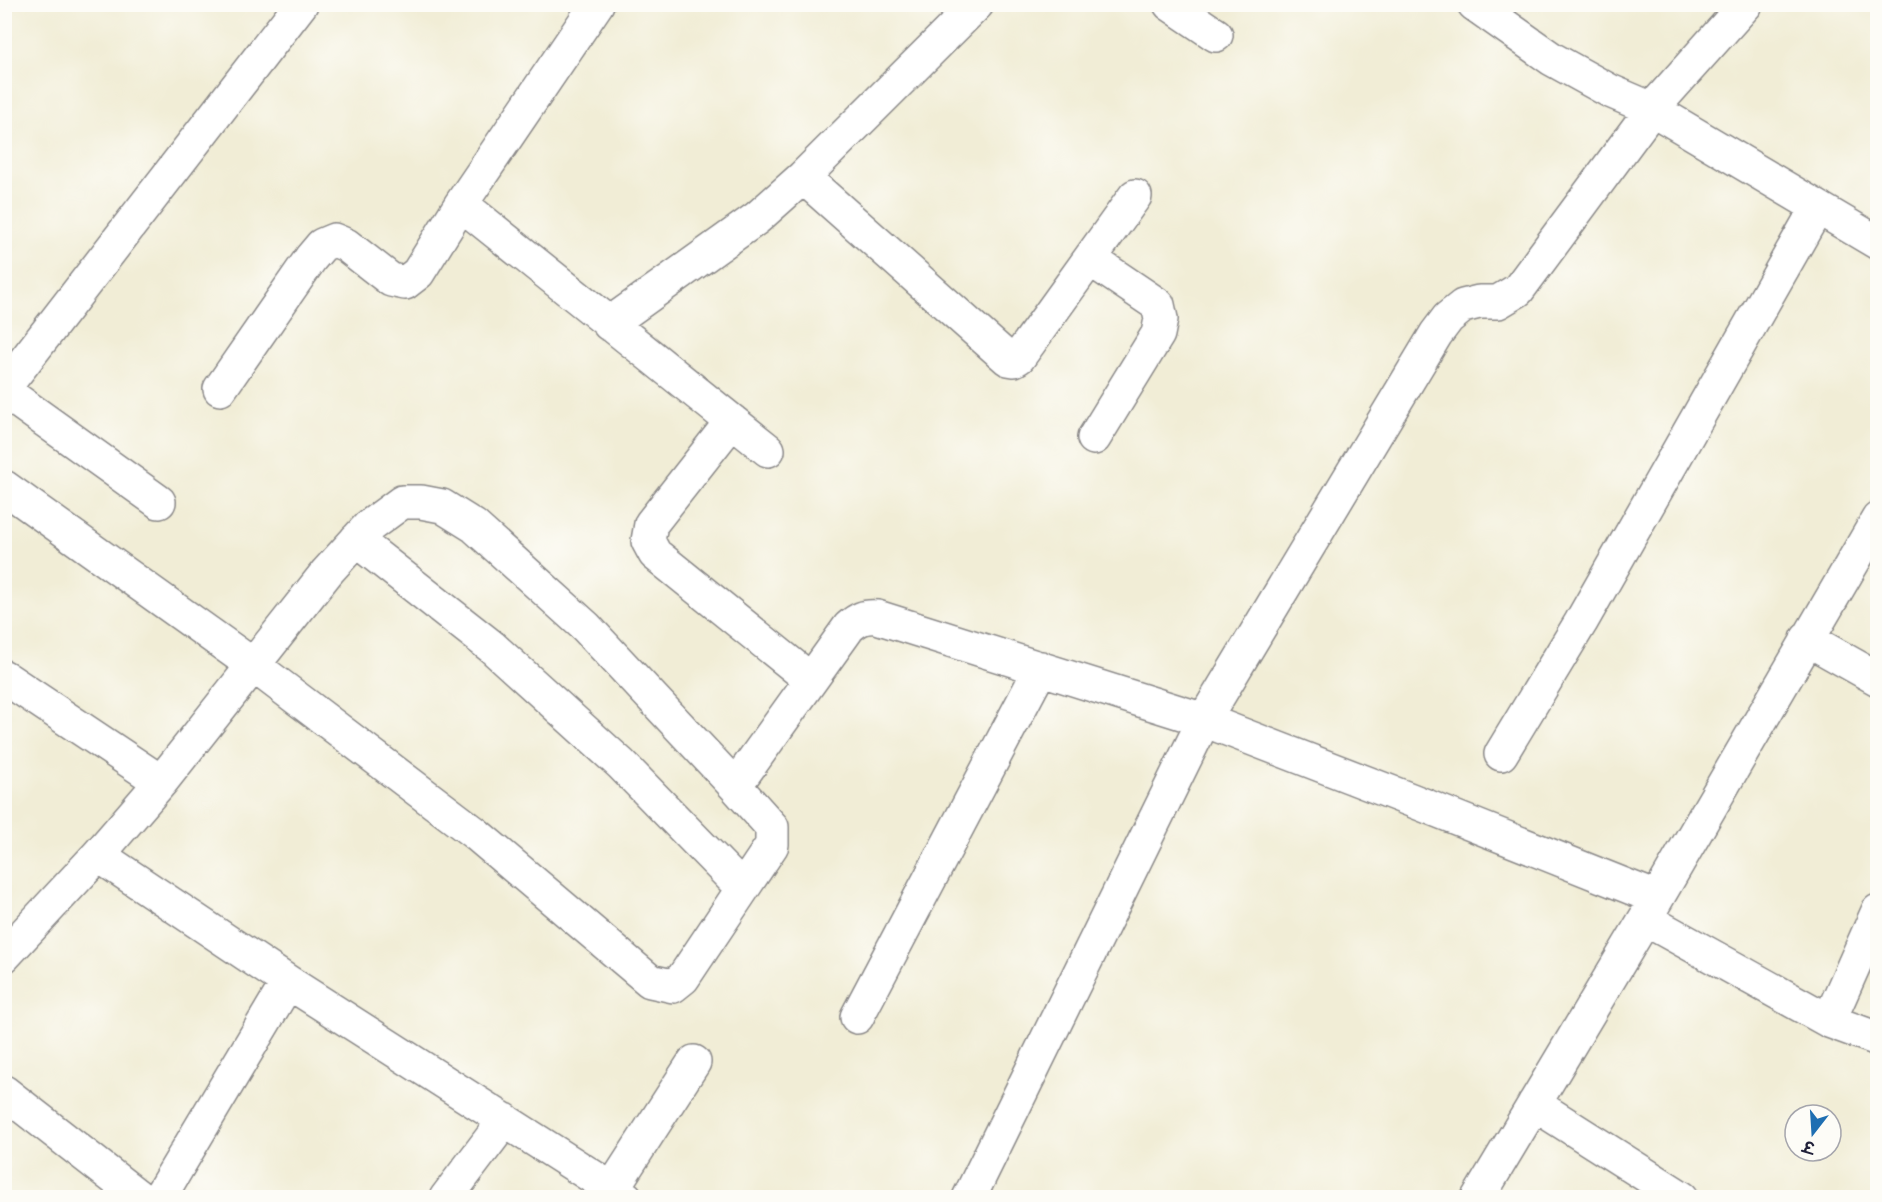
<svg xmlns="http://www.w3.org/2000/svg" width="1882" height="1202" font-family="Delius,'Playpen Sans Deva',sans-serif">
  <rect width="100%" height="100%" fill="#fdfcf7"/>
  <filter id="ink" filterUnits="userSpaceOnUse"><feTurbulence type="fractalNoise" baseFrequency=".0167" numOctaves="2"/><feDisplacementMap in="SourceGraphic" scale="12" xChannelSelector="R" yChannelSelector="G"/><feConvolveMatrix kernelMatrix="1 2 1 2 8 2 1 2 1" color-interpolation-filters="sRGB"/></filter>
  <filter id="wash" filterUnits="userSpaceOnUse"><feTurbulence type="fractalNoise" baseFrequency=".008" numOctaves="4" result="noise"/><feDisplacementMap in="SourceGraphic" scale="24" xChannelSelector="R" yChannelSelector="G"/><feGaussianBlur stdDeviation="1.35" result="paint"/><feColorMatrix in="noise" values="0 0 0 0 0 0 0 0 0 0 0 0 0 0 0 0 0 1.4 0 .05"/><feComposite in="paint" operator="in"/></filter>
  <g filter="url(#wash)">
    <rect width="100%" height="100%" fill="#f1edd6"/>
  </g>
  <g filter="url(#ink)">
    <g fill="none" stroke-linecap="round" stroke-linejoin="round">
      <defs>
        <path id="minor" d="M1170 4 1216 35
          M1474 4 1552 59 1610 91 1652 109 1878 243
          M803 177 1008 359 1014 360 1019 357 1135 196
          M461 204 768 450
          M1090 259 1158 305 1161 319 1158 334 1094 438
          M609 324 757 218 803 177 977 4
          M4 388 301 4
          M220 389 311 258 322 245 334 240 346 245 391 280 405 283 418 273 461 204 597 4
          M4 391 159 502
          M732 421 651 524 648 541 655 554 811 680
          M4 487 253 665 476 834 650 981 673 986 683 978 772 845V827L735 786
          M356 540 492 647 621 764 742 888
          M1807 639 1878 679
          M4 677 161 782
          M1501 754 1581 622 1817 208
          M98 855 288 982 626 1198
          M1645 919 1829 1021 1878 1039
          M4 956 98 855 161 782 327 572 368 527 402 502H421L442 506 474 526 586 627 735 786 849 627C858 619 864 616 877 617L1204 720 1411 800 1657 898
          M857 1017 1041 668
          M1829 1021 1878 911
          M4 1092 140 1198
          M1534 1104 1682 1198
          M612 1189 694 1062
          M159 1198 288 982
          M446 1198 505 1120
          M969 1198 1204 720 1436 334 1448 318 1463 306 1479 302H1498L1518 290 1652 109 1746 4
          M1478 1198 1645 919 1878 519"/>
      </defs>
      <!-- minor casing -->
      <use href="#minor" stroke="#8a8888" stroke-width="36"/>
      <!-- minor -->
      <use href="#minor" stroke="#fff" stroke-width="33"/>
    </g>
  </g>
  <!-- margin -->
  <rect width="1882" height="1202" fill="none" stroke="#fdfcf7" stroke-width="24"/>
  <!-- north arrow -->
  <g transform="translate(1813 1133) rotate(197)"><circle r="28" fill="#fdfcf7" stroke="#a5a5ac" stroke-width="1.5"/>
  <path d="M0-4.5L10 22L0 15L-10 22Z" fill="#1f6fb2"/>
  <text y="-9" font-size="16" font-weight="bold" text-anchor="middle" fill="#22223b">उ</text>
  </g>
</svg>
